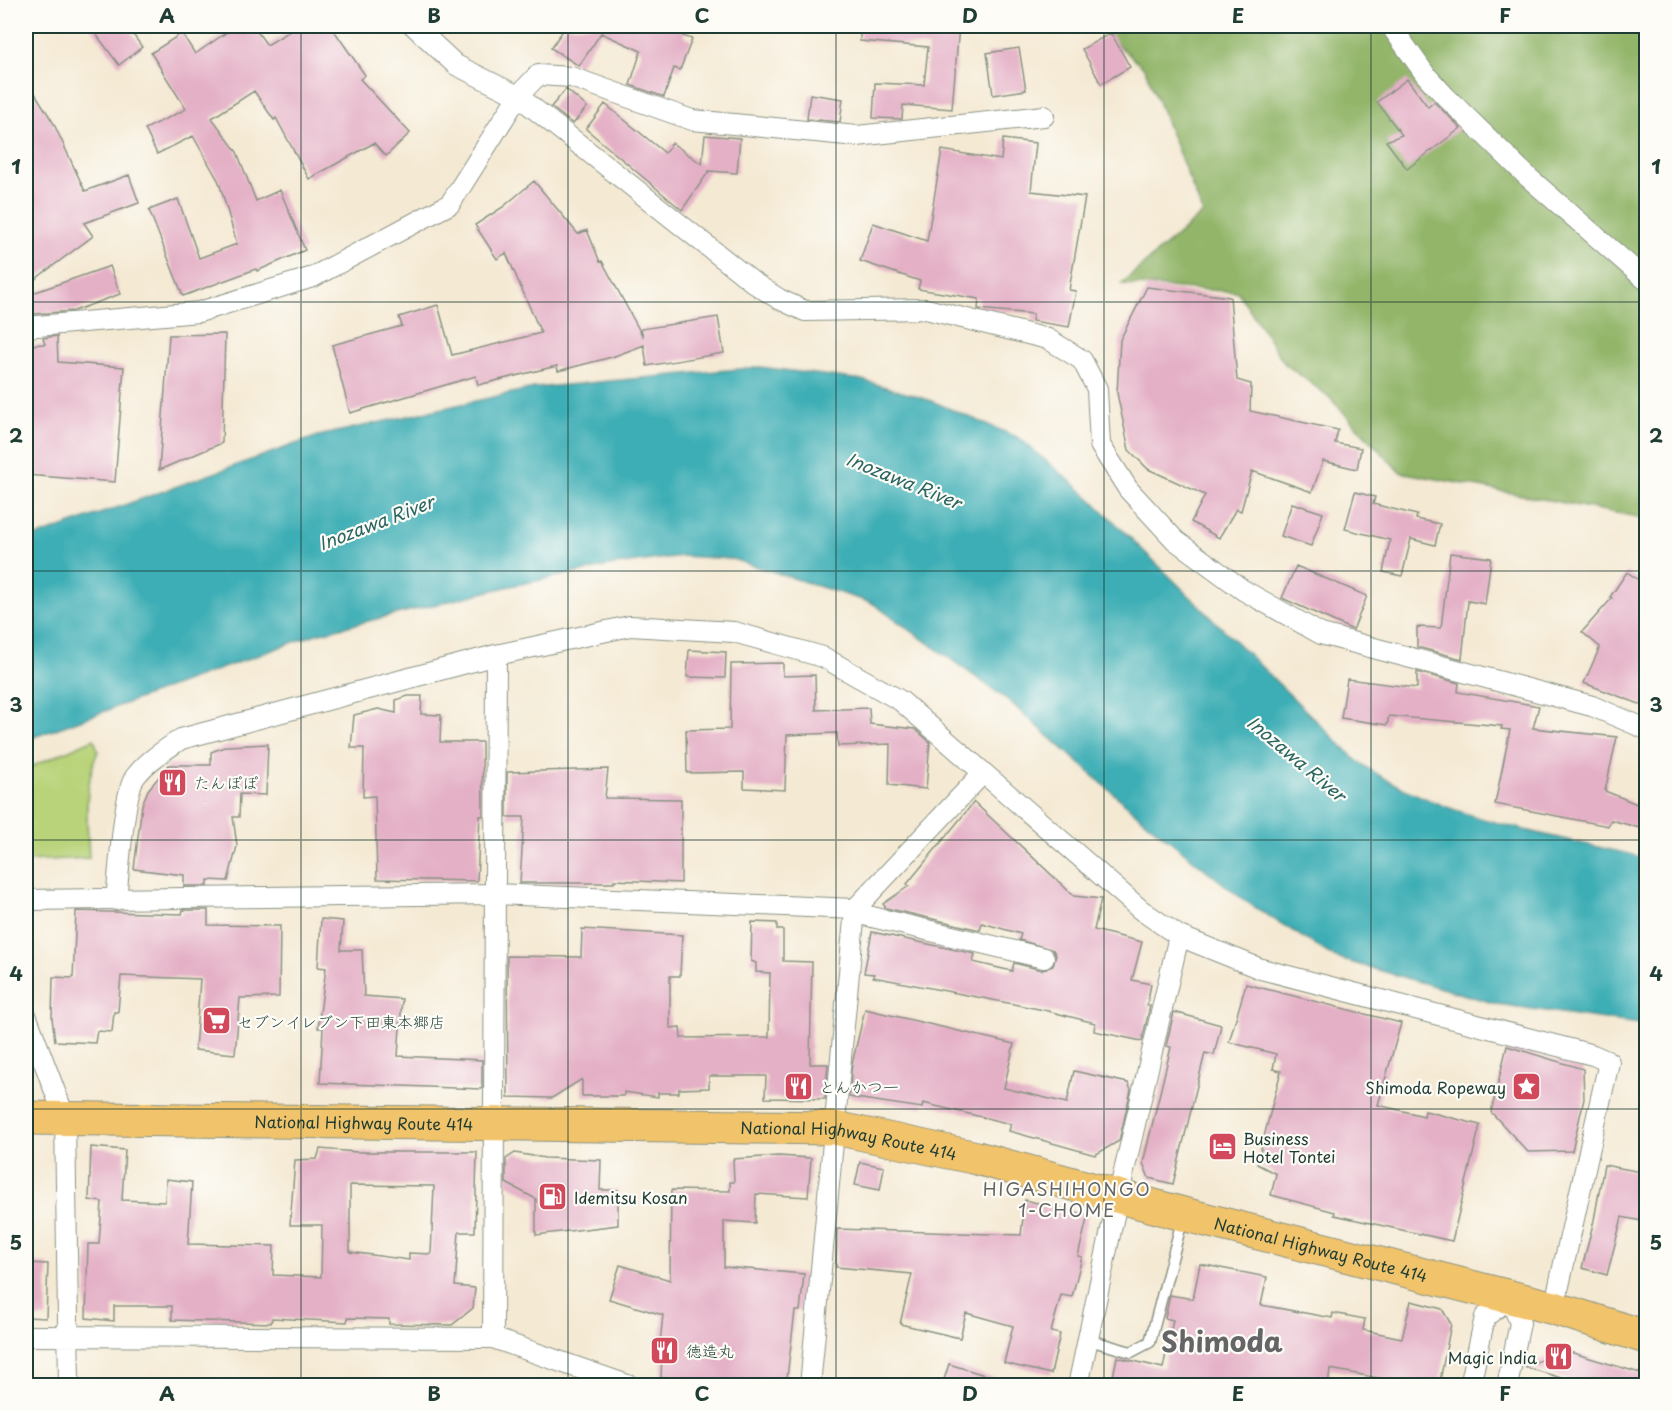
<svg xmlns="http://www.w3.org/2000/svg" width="1672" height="1411" font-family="'Playpen Sans','Klee One',sans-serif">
  <rect width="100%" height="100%" fill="#fdfcf7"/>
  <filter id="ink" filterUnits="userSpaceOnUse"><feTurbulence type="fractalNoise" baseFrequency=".0167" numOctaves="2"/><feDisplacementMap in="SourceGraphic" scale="12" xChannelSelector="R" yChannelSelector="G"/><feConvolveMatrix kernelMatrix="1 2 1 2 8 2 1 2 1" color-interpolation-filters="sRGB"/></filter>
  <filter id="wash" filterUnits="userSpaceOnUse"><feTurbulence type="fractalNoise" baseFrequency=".008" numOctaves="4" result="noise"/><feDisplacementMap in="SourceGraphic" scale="24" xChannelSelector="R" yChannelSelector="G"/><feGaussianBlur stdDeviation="1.35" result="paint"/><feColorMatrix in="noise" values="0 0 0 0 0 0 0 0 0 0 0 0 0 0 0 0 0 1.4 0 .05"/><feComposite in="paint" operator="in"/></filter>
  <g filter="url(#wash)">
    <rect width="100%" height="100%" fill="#f4e9d3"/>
    <!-- green -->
    <path fill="#b8d379" stroke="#6c8856" stroke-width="1.5" d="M94 739 98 751C83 786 87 821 89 858L26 861V769Z"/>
    <!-- forest -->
    <path fill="#92b569" stroke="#58794e" stroke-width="1.5" d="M1097 26H1646V525L1643 518 1400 472 1328 396 1285 364 1238 292 1121 284 1203 213 1145 69Z"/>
    <!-- water -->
    <path fill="#3caeb5" stroke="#2e7674" stroke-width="1.5" d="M760 367 862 380 929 400 1019 438 1089 497 1356 760C1440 820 1548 834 1646 858V1025L1497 1004 1336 958 1245 901 1140 817 1009 701 872 603 732 559 682 556 615 565 506 587 316 634 26 740V540L318 436 534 388Z"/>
    <g id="blocks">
      <!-- building -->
      <path fill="#e4b0c6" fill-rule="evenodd" d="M90 26H127L142 47 119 65Z
        M236 26H253L267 45 298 26H331L365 75 360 79 410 133 386 156 374 143 309 179 276 118 274 120 254 91 212 118 237 152 256 201 280 190 305 250 257 271 256 269 183 296 149 210 178 199 199 258 237 244 219 182 193 136 157 154 145 129 186 109 151 53 182 33 195 54Z
        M566 26H689L683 36 692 39 680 70 674 68 664 97 630 85 641 51 601 33 579 66 551 48Z
        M860 26H959L952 109 903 105 902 119 873 118 875 83 924 85 928 47 860 41Z
        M1111 33 1130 67 1101 84 1082 49Z
        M1019 48 1026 90 993 95 987 53Z
        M26 79 53 122 85 191 129 175 139 203 84 223 93 236 26 286Z
        M1407 79 1428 107 1434 102 1461 128 1407 169 1386 141 1402 135 1377 102Z
        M566 89 587 107 573 124 551 107Z
        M810 94 843 99 840 122 807 119Z
        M605 104 665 153 672 143 702 164 705 135 740 138 737 173 709 171 682 210 586 129Z
        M1003 139 1036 143 1031 191 1085 197 1069 290 1076 291 1069 327 1032 321 1033 314 978 309 979 299 918 289 920 281 860 261 873 223 927 241 942 150 1001 160Z
        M534 181 578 234 587 230 600 262 602 261 643 337 641 329 718 317 724 353 647 366 644 345 612 357 558 371 557 366 478 385 476 376 350 413 332 345 402 326 399 317 438 305 452 355 541 333 506 253 497 259 475 225 503 207Z
        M110 266 120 294 74 311 34 314 27 295Z
        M1147 287 1230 297 1237 380 1251 384 1250 411 1338 430 1335 443 1361 448 1357 469 1323 461 1312 492 1252 471 1241 511 1236 509 1219 538 1191 522 1205 495 1148 469 1129 450 1117 393 1120 340Z
        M225 334 222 443 159 470 169 335Z
        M57 336 58 362 124 367 115 482 26 475V345L45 344 43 338Z
        M1355 492 1375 497 1373 504 1417 515 1416 519 1440 524 1435 545 1411 539 1402 576 1383 572 1390 540 1345 529Z
        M1292 503 1323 513 1311 546 1281 536Z
        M1450 553 1491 558 1485 604 1468 601 1462 659 1417 647V627L1441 628Z
        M1296 566 1367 596 1353 630 1282 598Z
        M1627 572 1647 586V707L1584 683 1600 647 1582 632 1612 598 1610 597Z
        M689 650 726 652 725 678 687 677Z
        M783 663V676L815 675 816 710 869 708 870 724 915 729 930 742 926 789 889 785 890 744 838 746 837 733 787 735 785 790 744 788V772L687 773 686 730 730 729 731 664Z
        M1417 672 1459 683 1458 692 1539 706 1533 728 1617 737 1605 791 1647 808V830L1611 820 1608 826 1495 804 1510 730 1501 729 1502 726 1389 716 1387 725 1341 718 1347 679 1417 688Z
        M408 696H422L421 714 441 715 440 742H482L483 816H480L477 881 377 879 375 796 363 797 364 748H351L354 715 378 709 396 713V700Z
        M268 744 266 795 240 794 239 817H233L237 846 228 881 208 880V886H184V875L134 869 142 805 148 790 169 765H211V752L227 746Z
        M608 769 605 798 681 799V883L614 880V883H520L524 817H507V772Z
        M974 802 1074 896 1101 899 1094 930 1142 942 1132 980 1151 984 1147 1005 1150 1006 1142 1041 1094 1031 1095 1023 1044 1010 873 977 874 974 864 973 872 932 975 954 973 962 1012 971 1014 963 1042 970 1053 966 1056 955 1053 950 1019 940 1021 934 982 923 980 930 886 908 883 904 909 886 907 884Z
        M183 910H208V925L280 926 279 997 240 998 235 1054 195 1050 200 979 121 976 118 1012H114L112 1032 97 1031 95 1043 55 1041 52 1018 53 977 73 978 76 911 182 914Z
        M321 919 343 921 341 950H362L364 996 402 999 398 1056 482 1060V1089L320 1083 323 1028H318L326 968 318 967Z
        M752 922 777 923V930H783V961L812 962 810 1064H828L825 1099 765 1098 766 1076H709V1088L679 1089V1093H658V1097L624 1092V1096H582V1079L552 1098 508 1097 507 956 581 957 582 929 682 935 680 976H670V1028L680 1027 681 1038 769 1037 770 973 756 972V963L751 961Z
        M1246 984 1401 1023 1378 1105 1424 1116 1425 1111 1480 1125 1452 1241 1334 1215 1335 1212 1271 1195 1276 1174 1257 1164 1281 1071 1273 1069 1276 1054 1229 1042Z
        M865 1009 1014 1044 1004 1088 1067 1103 1074 1071 1128 1083 1131 1090 1119 1141 1095 1155 1009 1131 1011 1124 923 1103 922 1108 849 1097 852 1064Z
        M1174 1012 1221 1025 1214 1055 1205 1053 1173 1184 1149 1178 1143 1163 1171 1047 1166 1046Z
        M1507 1046 1583 1069 1584 1099 1572 1151 1528 1152 1491 1112Z
        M91 1147 125 1150 122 1200 165 1202 166 1179 192 1182 188 1244 274 1246 273 1275 321 1277 322 1225H290L295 1160 317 1159 320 1149 357 1152H477L475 1232H459L455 1286 475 1288 473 1308 452 1325 389 1324V1319L348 1318 347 1322 272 1318 271 1323 172 1320V1306H114V1321L86 1318 88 1244H99L102 1202 89 1200ZM350 1185 434 1186 431 1254 409 1253V1260L350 1252Z
        M515 1153 545 1158 601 1160 600 1190H618V1225L536 1235V1199L506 1183V1159Z
        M778 1156 811 1158 808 1197 756 1194 755 1223 724 1221V1267L804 1274 800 1311H795L786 1386H713V1383L687 1379 661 1378 662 1352H659L663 1315 609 1299 620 1265 670 1280 671 1190 730 1191V1182H734L733 1159Z
        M860 1162 884 1167 880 1190 855 1185Z
        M1604 1165 1647 1173V1222L1622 1217 1607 1275 1582 1268 1594 1220Z
        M1025 1200 1088 1215 1078 1256 1082 1257 1072 1297 1061 1295 1051 1332 1060 1334 1051 1374 1004 1363 1013 1326 966 1313 960 1338 900 1324 912 1274 836 1267 837 1229 1021 1235Z
        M26 1263 48 1264 46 1318 26 1317Z
        M1200 1264 1267 1277 1261 1305 1332 1318 1333 1313 1365 1319 1363 1330 1402 1338 1411 1301 1442 1309 1451 1324 1439 1386H1377L1379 1378 1330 1369 1328 1386H1111L1117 1357 1163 1368 1173 1320 1165 1318 1170 1295 1193 1299Z
        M1563 1350 1647 1375V1386H1588L1525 1367Z
        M949 1364 1004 1381 1003 1386H942Z"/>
    </g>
  </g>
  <g filter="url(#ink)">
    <use href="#blocks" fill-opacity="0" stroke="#8a9384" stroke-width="1.5"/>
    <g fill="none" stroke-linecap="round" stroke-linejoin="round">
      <defs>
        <path id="lane" d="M1089 1340 1131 1352 1150 1342 1183 1217"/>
        <path id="street" d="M414 26 456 65 518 96 754 283 779 299 805 311 926 309 1048 339 1082 360 1097 389 1100 445 1128 489 1175 540 1243 590 1321 634 1592 706 1646 729
          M1391 26 1425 74 1445 96 1528 177 1646 280
          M26 327 199 312 313 277 450 204 518 96 538 75 571 77 692 120 857 136 1044 116
          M26 900 496 894 855 909 868 916 1044 958
          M116 900C119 875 123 794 135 777 147 761 165 750 181 739L496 655 630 626 734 632 823 657 901 701 1141 910 1179 936 1261 969 1593 1055 1609 1062 1554 1308
          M26 1015 65 1118 69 1386
          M26 1336 493 1338 630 1386
          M493 1338 496 655
          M810 1386 855 909 982 774
          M1078 1386 1118 1197 1179 936
          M1470 1386 1485 1317 1510 1298 1520 1323 1507 1386"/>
        <g id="highway">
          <path id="s1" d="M26 1118 835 1128 977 1158 1183 1214 1554 1308 1646 1337"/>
        </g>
      </defs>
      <!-- lane casing -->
      <use href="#lane" stroke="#8a9384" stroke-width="13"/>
      <!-- street casing -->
      <use href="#street" stroke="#8a9384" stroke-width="22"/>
      <!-- highway casing -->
      <use href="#highway" stroke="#8a9384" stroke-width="35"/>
      <!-- lane -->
      <use href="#lane" stroke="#fff" stroke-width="10"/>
      <!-- street -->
      <use href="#street" stroke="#fff" stroke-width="20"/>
      <!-- highway -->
      <use href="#highway" stroke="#f1c36a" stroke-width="33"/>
      <defs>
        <path id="rail" d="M26 1383 85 1386"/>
      </defs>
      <!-- rail casing -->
      <use href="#rail" stroke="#1f3d34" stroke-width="7"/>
      <!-- rail -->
      <use href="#rail" stroke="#fdfcf7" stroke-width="4.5" stroke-dasharray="14" stroke-linecap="butt"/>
    </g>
  </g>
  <!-- grid -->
  <path fill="none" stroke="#1f3d34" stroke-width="1.5" stroke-opacity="0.55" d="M301 26V1386M568 26V1386M836 26V1386M1104 26V1386M1371 26V1386M26 302H1646M26 571H1646M26 840H1646M26 1109H1646"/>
  <!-- icons -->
  <defs>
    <symbol id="restaurant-square" viewBox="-11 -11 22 22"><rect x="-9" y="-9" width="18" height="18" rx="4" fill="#d1495b" stroke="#fdfcf7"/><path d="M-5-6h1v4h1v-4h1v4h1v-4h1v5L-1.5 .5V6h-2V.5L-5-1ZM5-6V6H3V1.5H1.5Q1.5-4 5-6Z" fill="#fff"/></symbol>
    <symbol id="supermarket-square" viewBox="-11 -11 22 22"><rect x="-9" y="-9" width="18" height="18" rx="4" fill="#d1495b" stroke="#fdfcf7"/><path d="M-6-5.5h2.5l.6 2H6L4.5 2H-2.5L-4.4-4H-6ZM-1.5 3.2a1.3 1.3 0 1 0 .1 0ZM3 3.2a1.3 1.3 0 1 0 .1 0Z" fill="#fff"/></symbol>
    <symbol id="sight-square" viewBox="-11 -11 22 22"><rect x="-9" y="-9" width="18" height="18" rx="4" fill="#d1495b" stroke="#fdfcf7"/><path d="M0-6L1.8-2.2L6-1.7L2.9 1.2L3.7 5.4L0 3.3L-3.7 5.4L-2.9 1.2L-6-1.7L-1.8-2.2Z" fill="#fff"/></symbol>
    <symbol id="hotel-square" viewBox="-11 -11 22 22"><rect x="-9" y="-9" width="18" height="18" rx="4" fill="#d1495b" stroke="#fdfcf7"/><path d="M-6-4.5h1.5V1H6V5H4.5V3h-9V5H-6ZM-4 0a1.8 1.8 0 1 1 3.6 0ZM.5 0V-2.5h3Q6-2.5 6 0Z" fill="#fff"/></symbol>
    <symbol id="fuel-square" viewBox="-11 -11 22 22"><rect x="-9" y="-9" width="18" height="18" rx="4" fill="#d1495b" stroke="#fdfcf7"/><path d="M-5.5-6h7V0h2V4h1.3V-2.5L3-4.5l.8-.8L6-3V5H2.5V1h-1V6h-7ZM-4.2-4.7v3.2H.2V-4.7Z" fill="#fff"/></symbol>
  </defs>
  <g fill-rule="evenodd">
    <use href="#restaurant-square" x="156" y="766" width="33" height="33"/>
    <use href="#supermarket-square" x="200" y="1004" width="33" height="33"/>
    <use href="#restaurant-square" x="782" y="1070" width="33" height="33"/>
    <use href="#sight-square" x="1510" y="1070" width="33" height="33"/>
    <use href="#hotel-square" x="1206" y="1130" width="33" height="33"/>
    <use href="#fuel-square" x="536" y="1180" width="33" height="33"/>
    <use href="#restaurant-square" x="648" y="1334" width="33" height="33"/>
    <use href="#restaurant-square" x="1542" y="1340" width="33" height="33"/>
  </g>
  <g text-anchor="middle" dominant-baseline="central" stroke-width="4.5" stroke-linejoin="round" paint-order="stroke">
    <!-- poi labels -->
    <g font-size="16" fill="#1f3d34" stroke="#fdfcf7" text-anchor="start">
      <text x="194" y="782">たんぽぽ</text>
      <text x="237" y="1021">セブンイレブン下田東本郷店</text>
      <text x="819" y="1086">とんかつ一</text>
      <text x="1506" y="1087" text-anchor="end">Shimoda Ropeway</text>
      <text x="1243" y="1138">Business<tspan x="1243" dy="18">Hotel Tontei</tspan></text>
      <text x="574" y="1197">Idemitsu Kosan</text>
      <text x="686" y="1350">徳造丸</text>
      <text x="1537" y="1357" text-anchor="end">Magic India</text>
    </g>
    <!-- street labels -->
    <g font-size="16" fill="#1f3d34" stroke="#fdfcf7">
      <text stroke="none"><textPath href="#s1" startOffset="338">National Highway Route 414</textPath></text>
      <text stroke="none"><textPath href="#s1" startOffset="824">National Highway Route 414</textPath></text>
      <text stroke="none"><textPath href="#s1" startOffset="1310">National Highway Route 414</textPath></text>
    </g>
    <!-- water labels -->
    <g font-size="18" font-style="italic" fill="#296561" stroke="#fdfcf7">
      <text transform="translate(904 480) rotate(22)">Inozawa River</text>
      <text transform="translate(376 522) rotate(-21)">Inozawa River</text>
      <text transform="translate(1297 758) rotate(40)">Inozawa River</text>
    </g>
    <!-- neighbourhood labels -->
    <g font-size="18" letter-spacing="1.5" fill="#646567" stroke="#fdfcf7">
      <text x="1067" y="1188">HIGASHIHONGO<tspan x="1067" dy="21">1-CHOME</tspan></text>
    </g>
    <!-- town labels -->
    <g font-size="28" font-weight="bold" fill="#646567" stroke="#fdfcf7">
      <text x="1222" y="1340">Shimoda</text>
    </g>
  </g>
  <!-- margin -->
  <rect width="1672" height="1411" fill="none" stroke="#fdfcf7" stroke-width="66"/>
  <rect x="33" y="33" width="1606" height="1345" fill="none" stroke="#1f3d34" stroke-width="2"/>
  <g font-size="20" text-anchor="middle" font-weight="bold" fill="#1f3d34">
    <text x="167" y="23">A</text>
    <text x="434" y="23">B</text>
    <text x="702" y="23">C</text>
    <text x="970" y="23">D</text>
    <text x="1238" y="23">E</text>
    <text x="1505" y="23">F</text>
    <text x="16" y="174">1</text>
    <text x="1656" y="174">1</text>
    <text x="16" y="443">2</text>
    <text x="1656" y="443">2</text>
    <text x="16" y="712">3</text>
    <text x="1656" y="712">3</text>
    <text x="16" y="981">4</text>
    <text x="1656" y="981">4</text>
    <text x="16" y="1250">5</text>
    <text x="1656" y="1250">5</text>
    <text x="167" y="1401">A</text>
    <text x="434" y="1401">B</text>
    <text x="702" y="1401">C</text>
    <text x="970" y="1401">D</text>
    <text x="1238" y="1401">E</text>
    <text x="1505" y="1401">F</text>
  </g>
</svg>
